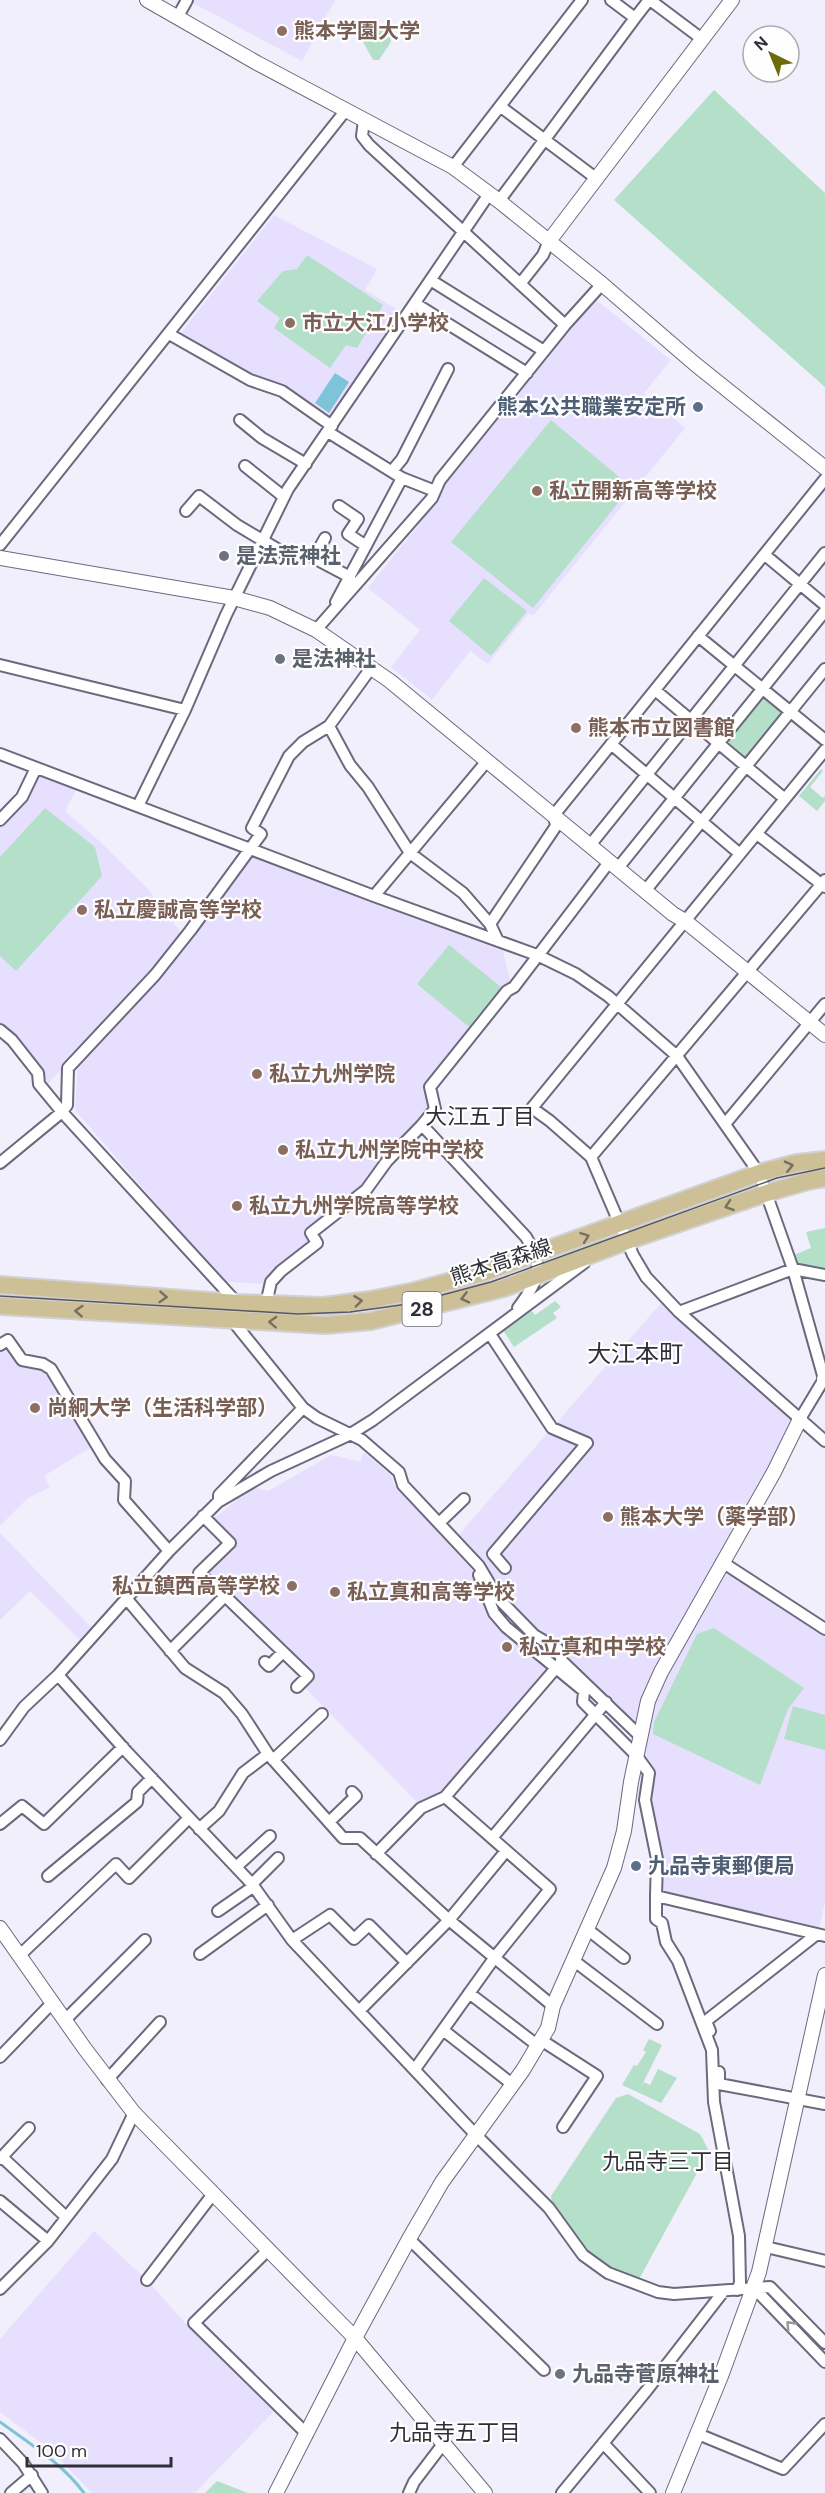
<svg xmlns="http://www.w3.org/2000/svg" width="825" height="2493" font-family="'DM Sans','Noto Sans JP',sans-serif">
  <rect width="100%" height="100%" fill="#f1effc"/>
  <!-- built -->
  <path fill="#e6e0fe" d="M192 0H335L302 61 191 2Z
    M274 215 377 269 365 290 400 311 331 417 284 386 252 376 179 335Z
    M595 299 671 360 644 393 685 428 533 616 529 613 488 664 470 651 432 700 391 667 420 630 368 588 438 500 443 482Z
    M35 773 77 788 65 811 95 837 146 887 182 934 178 943 47 1085 43 1075 0 1025V825Z
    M252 857 503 951 510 981 430 1081 425 1091 431 1103 430 1111 367 1184 308 1232 314 1242 266 1284 224 1282 75 1110 78 1066 189 945 190 938Z
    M661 1303 792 1419V1425L651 1676 642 1696 635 1727 599 1689 583 1680 501 1599 456 1538Z
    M5 1343 47 1370 93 1446 44 1476 50 1487 28 1498 0 1526V1347Z
    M363 1452 391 1475 394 1485 478 1576 492 1612 551 1670 440 1798 420 1805 302 1685 313 1673 204 1575 233 1542 212 1520 238 1499 257 1488 268 1491 331 1455 361 1462Z
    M0 1533 91 1627 80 1640 30 1591 0 1620Z
    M725 1569 825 1634V1902L819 1929 659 1892 641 1755 653 1700Z
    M94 2231 147 2280 185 2323 279 2406 195 2493H92L53 2452 0 2412V2339Z"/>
  <!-- green -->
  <path fill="#b4dfc9" d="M361 19 368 20 390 34 391 42 379 60H373L356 29V22Z
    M714 90 825 193V387L614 200Z
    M307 255 383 305 357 348 346 345 330 368 274 328 280 318 257 301 283 271 297 269Z
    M551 420 631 487 533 608 451 542Z
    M484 578 527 611 491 656 449 621Z
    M764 694 786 712 747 758 726 740Z
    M821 769 823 771 810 787 823 798 825 796V801L817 811 799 796Z
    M45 808 95 847 102 876 16 971 0 956V857Z
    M449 945 501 987 469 1027 417 984Z
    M825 1228V1270L800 1267 794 1255 811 1248 806 1232Z
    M555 1301 561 1307 553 1313 557 1318 514 1347 503 1330 532 1311 535 1315Z
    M714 1628 804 1688 788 1709 760 1785 653 1734 654 1722 697 1634Z
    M793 1706 825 1715V1750L784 1739Z
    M649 2039 662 2045 641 2087 644 2082 650 2085 658 2069 677 2078 661 2103 622 2085 634 2065 637 2066 646 2052 643 2050Z
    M628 2094 700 2134 709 2151 638 2281 612 2269 594 2257 553 2210 551 2196 616 2098Z
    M217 2481 248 2493H205Z"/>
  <!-- water -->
  <path fill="#7ec4d9" d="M335 373 349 382 329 413 315 403Z"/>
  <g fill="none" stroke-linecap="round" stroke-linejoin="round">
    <!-- stream -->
    <path stroke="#7ec4d9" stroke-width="3" d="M770 2296 825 2354
      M0 2422C30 2444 62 2463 84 2493"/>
    <defs>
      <path id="minor" d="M611 0 635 18 649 0
        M650 0 702 39
        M177 18 187 0
        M501 107 597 179
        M364 120 362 136 369 145 565 325
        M453 167 582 0
        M499 201 635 18
        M432 281 544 351
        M520 284 543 255 549 241
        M416 304 527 373
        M169 334 250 380 282 391 332 426
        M240 420 262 438 306 464
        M328 432 402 478 435 491
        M245 466 284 497
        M392 471 402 459 448 369
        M339 506 358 519 348 534 366 546
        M186 511 199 496 237 525 289 556
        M325 538 314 558 350 577
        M0 545 346 110
        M765 555 825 605
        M336 602 402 478
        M316 630 432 498 440 480 565 325 602 284
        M698 636 825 740
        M0 665 185 710
        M655 690 785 799
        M329 726 350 765 368 787 410 853 463 893 490 924
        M611 744 740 854
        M825 750 532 1108 550 1121 591 1157 633 1255 646 1277 679 1312 825 1441
        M0 754 374 896 537 955 576 974 608 996 677 1056 759 1173 793 1269 824 1379 800 1419
        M138 806 185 710 226 615 288 489 489 194
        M0 820 22 797 36 768
        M757 834 825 887
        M591 844 825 553
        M618 868 825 611
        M645 891 825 669
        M374 896 487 761
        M498 941 490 924 556 826 554 815 825 479
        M0 1030 12 1040 38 1073 39 1084 62 1112 237 1303
        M725 1124 825 1004
        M591 1157 825 880
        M0 1163 62 1112 67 1105 68 1068 155 975 190 931 261 834 252 828 289 756 303 742 329 726 371 668
        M266 1304 271 1282 281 1271 317 1243 311 1233 366 1190 387 1161 422 1125
        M518 1308C539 1280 545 1267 526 1237L422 1125 435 1109 430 1087 507 991 514 987 610 861
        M679 1312 793 1269 825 1275
        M232 1320 303 1408 317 1418 362 1440 399 1472 403 1485 479 1566 498 1598 534 1635 558 1649 562 1661 445 1797 421 1808 376 1854
        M490 1334 552 1428 587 1443 493 1554 505 1568
        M0 1345 8 1340 22 1360 43 1364 51 1369 105 1459 125 1481 124 1500 169 1551
        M219 1499V1495L303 1408
        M203 1516 230 1543 199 1573 225 1596
        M439 1523 464 1499
        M722 1562 825 1629
        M479 1575 494 1613 506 1627 584 1691 583 1702 636 1755 649 1773 645 1800 657 1859 656 1896
        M126 1598 185 1668 224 1693 242 1714 268 1754 343 1838H360L449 1920 553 2006
        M170 1651 225 1596 308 1676 297 1687
        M562 1661 640 1736
        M265 1662 269 1666 283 1652
        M58 1675 127 1752 252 1884 292 1940 475 2134 549 2208 583 2255 608 2273 658 2292 674 2294 770 2287 825 2343
        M0 1740 24 1707 58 1675 169 1551 218 1502 271 1471 349 1435 373 1420 584 1263
        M273 1760 322 1714
        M329 1822 356 1796 352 1792
        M0 1824 22 1806 44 1824 123 1747
        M199 1829 219 1811 243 1773 268 1754
        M492 1838 606 1702
        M236 1867 270 1836
        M48 1876 137 1802 138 1792 152 1778
        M252 1884 278 1858
        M218 1911 254 1886
        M587 1929 624 1958
        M292 1940 330 1915 354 1939 369 1925 407 1963
        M200 1954 268 1905
        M20 1955 116 1864 129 1878 189 1818
        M573 1960 657 2024
        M469 1993 537 2045
        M359 2011 449 1920 506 1851
        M65 2020 145 1940
        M443 2030 512 2084
        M710 2031 706 2021 817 1934
        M541 2040 597 2076 563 2127
        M0 2057 53 2002
        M415 2069 495 1957 550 1889 445 1797
        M719 2072V2084L825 2104
        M107 2080 160 2022
        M2 2157 66 2217
        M0 2159 29 2128
        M0 2201 48 2241
        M409 2239 544 2370
        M766 2247 825 2261
        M268 2250 194 2323 307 2434
        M147 2280 213 2194
        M754 2288 825 2362
        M0 2289 48 2241 112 2159 134 2113
        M737 2290 740 2283 739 2236 714 2102 712 2050 678 1961 666 1942 662 1923 656 1919V1896L825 1936
        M698 2434 783 2469 825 2424
        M0 2439 23 2463 42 2493
        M603 2443 650 2493
        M11 2493 32 2475
        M409 2493 414 2482 443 2444
        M562 2493 647 2390 723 2292"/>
      <path id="tertiary" d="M147 0 257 63 453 167 499 201 602 284 695 364 825 468
        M549 241 732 0
        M0 558 234 598 270 608 316 630 390 681 673 914 685 921 825 1035
        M824 1379 825 1378
        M0 1928 85 2049 134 2113 355 2338 485 2493
        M276 2493 355 2338 409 2239 442 2182 523 2070 548 2028 553 2006 614 1868 624 1831 631 1782 648 1701 661 1672 774 1472 800 1419
        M673 2493 721 2376 759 2272 825 1975"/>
      <path id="primary" d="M0 1285 237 1303 323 1306 370 1300 415 1291 485 1272 759 1173 797 1163 825 1160
        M0 1306 325 1325 371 1321 504 1288 627 1241 767 1193 808 1181 825 1178"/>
    </defs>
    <!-- minor casing -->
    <use href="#minor" stroke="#6d697c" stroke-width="14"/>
    <!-- tertiary casing -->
    <use href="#tertiary" stroke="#6d697c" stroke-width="16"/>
    <!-- primary casing -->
    <use href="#primary" stroke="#d1d1d3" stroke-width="20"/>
    <!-- minor -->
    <use href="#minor" stroke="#fff" stroke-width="10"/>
    <!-- tertiary -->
    <use href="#tertiary" stroke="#fff" stroke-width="14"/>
    <!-- primary -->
    <use href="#primary" stroke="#cdc097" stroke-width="16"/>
    <!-- tram -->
    <path stroke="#58565f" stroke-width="1.5" d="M0 1296 298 1314 350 1312 408 1304 491 1282 777 1178 825 1168"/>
  </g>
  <!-- one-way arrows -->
  <defs><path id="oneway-chevron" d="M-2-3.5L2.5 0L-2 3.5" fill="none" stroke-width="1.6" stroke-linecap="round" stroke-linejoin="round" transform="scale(1.5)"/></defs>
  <g stroke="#777062">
    <use href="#oneway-chevron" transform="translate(789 1166) rotate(-13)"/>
    <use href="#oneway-chevron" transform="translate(729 1206) rotate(161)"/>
    <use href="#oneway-chevron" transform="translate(585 1237) rotate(-20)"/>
    <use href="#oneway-chevron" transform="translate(163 1297) rotate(4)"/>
    <use href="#oneway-chevron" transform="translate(465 1298) rotate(166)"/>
    <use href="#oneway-chevron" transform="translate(358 1301) rotate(-7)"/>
    <use href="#oneway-chevron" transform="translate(79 1311) rotate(-176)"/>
    <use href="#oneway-chevron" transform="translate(273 1322) rotate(-177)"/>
  </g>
  <use stroke="#98979b" href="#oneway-chevron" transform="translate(790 2325) rotate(-134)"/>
  <!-- markers -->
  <g fill="#8d6e63" stroke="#fefefe" stroke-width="2">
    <circle cx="282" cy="31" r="6"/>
    <circle cx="290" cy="323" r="6"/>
    <circle cx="537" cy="491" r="6"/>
    <circle cx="576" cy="728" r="6"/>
    <circle cx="82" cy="910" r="6"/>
    <circle cx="257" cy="1074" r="6"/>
    <circle cx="283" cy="1150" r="6"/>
    <circle cx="237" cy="1206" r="6"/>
    <circle cx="35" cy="1408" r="6"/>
    <circle cx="608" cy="1517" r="6"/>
    <circle cx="292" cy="1586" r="6"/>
    <circle cx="335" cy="1592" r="6"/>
    <circle cx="507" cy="1647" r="6"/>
  </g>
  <g fill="#5c6f8a" stroke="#fefefe" stroke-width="2">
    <circle cx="698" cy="407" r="6"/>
    <circle cx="636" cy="1866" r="6"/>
  </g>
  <g fill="#6b7280" stroke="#fefefe" stroke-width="2">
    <circle cx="224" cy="556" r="6"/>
    <circle cx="280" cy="659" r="6"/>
    <circle cx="560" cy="2374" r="6"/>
  </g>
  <g text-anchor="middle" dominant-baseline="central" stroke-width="4.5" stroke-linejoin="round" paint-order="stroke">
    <!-- shield labels -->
    <rect fill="#fefefe" stroke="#6e6d73" stroke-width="1.5" x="402.5" y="1292" width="39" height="34" rx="4.5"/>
    <g font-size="20" font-weight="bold" fill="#302f37">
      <text x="422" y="1309">28</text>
    </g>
    <!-- education labels -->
    <g font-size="21" font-weight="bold" fill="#785e54" stroke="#fefefe" text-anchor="start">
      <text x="294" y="31">熊本学園大学</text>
      <text x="302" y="323">市立大江小学校</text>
      <text x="549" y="491">私立開新高等学校</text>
      <text x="588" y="728">熊本市立図書館</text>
      <text x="94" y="910">私立慶誠高等学校</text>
      <text x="269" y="1074">私立九州学院</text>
      <text x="295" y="1150">私立九州学院中学校</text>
      <text x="249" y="1206">私立九州学院高等学校</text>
      <text x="47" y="1408">尚絅大学（生活科学部）</text>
      <text x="620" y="1517">熊本大学（薬学部）</text>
      <text x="280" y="1586" text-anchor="end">私立鎮西高等学校</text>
      <text x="347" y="1592">私立真和高等学校</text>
      <text x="519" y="1647">私立真和中学校</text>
    </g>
    <!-- service labels -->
    <g font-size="21" font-weight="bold" fill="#4e5e75" stroke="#fefefe" text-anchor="end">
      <text x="686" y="407">熊本公共職業安定所</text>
      <text x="648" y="1866" text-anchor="start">九品寺東郵便局</text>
    </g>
    <!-- worship labels -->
    <g font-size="21" font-weight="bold" fill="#5b616d" stroke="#fefefe" text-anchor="start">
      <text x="236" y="556">是法荒神社</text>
      <text x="292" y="659">是法神社</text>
      <text x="572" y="2374">九品寺菅原神社</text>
    </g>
    <!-- street labels -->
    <g font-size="21" fill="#302f37" stroke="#fefefe">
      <text transform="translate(501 1262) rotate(-18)">熊本高森線</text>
    </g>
    <!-- neighbourhood labels -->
    <g font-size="22" fill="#302f37" stroke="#fefefe">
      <text x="480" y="1116">大江五丁目</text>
      <text x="668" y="2161">九品寺三丁目</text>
      <text x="455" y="2432">九品寺五丁目</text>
    </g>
    <!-- quarter labels -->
    <g font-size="24" fill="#302f37" stroke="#fefefe">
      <text x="635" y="1353">大江本町</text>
    </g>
  </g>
  <!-- north arrow -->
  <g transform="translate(771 54) rotate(317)"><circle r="28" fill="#fefefe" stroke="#acabae" stroke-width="1.5"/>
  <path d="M0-4.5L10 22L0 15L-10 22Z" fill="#6d6b09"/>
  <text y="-9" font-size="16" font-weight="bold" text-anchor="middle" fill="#302f37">N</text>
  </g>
  <!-- scale -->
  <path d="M27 2457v9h144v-9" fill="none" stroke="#302f37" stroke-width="3"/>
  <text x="36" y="2457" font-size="18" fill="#302f37" stroke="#fefefe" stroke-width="4.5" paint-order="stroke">100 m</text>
</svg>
